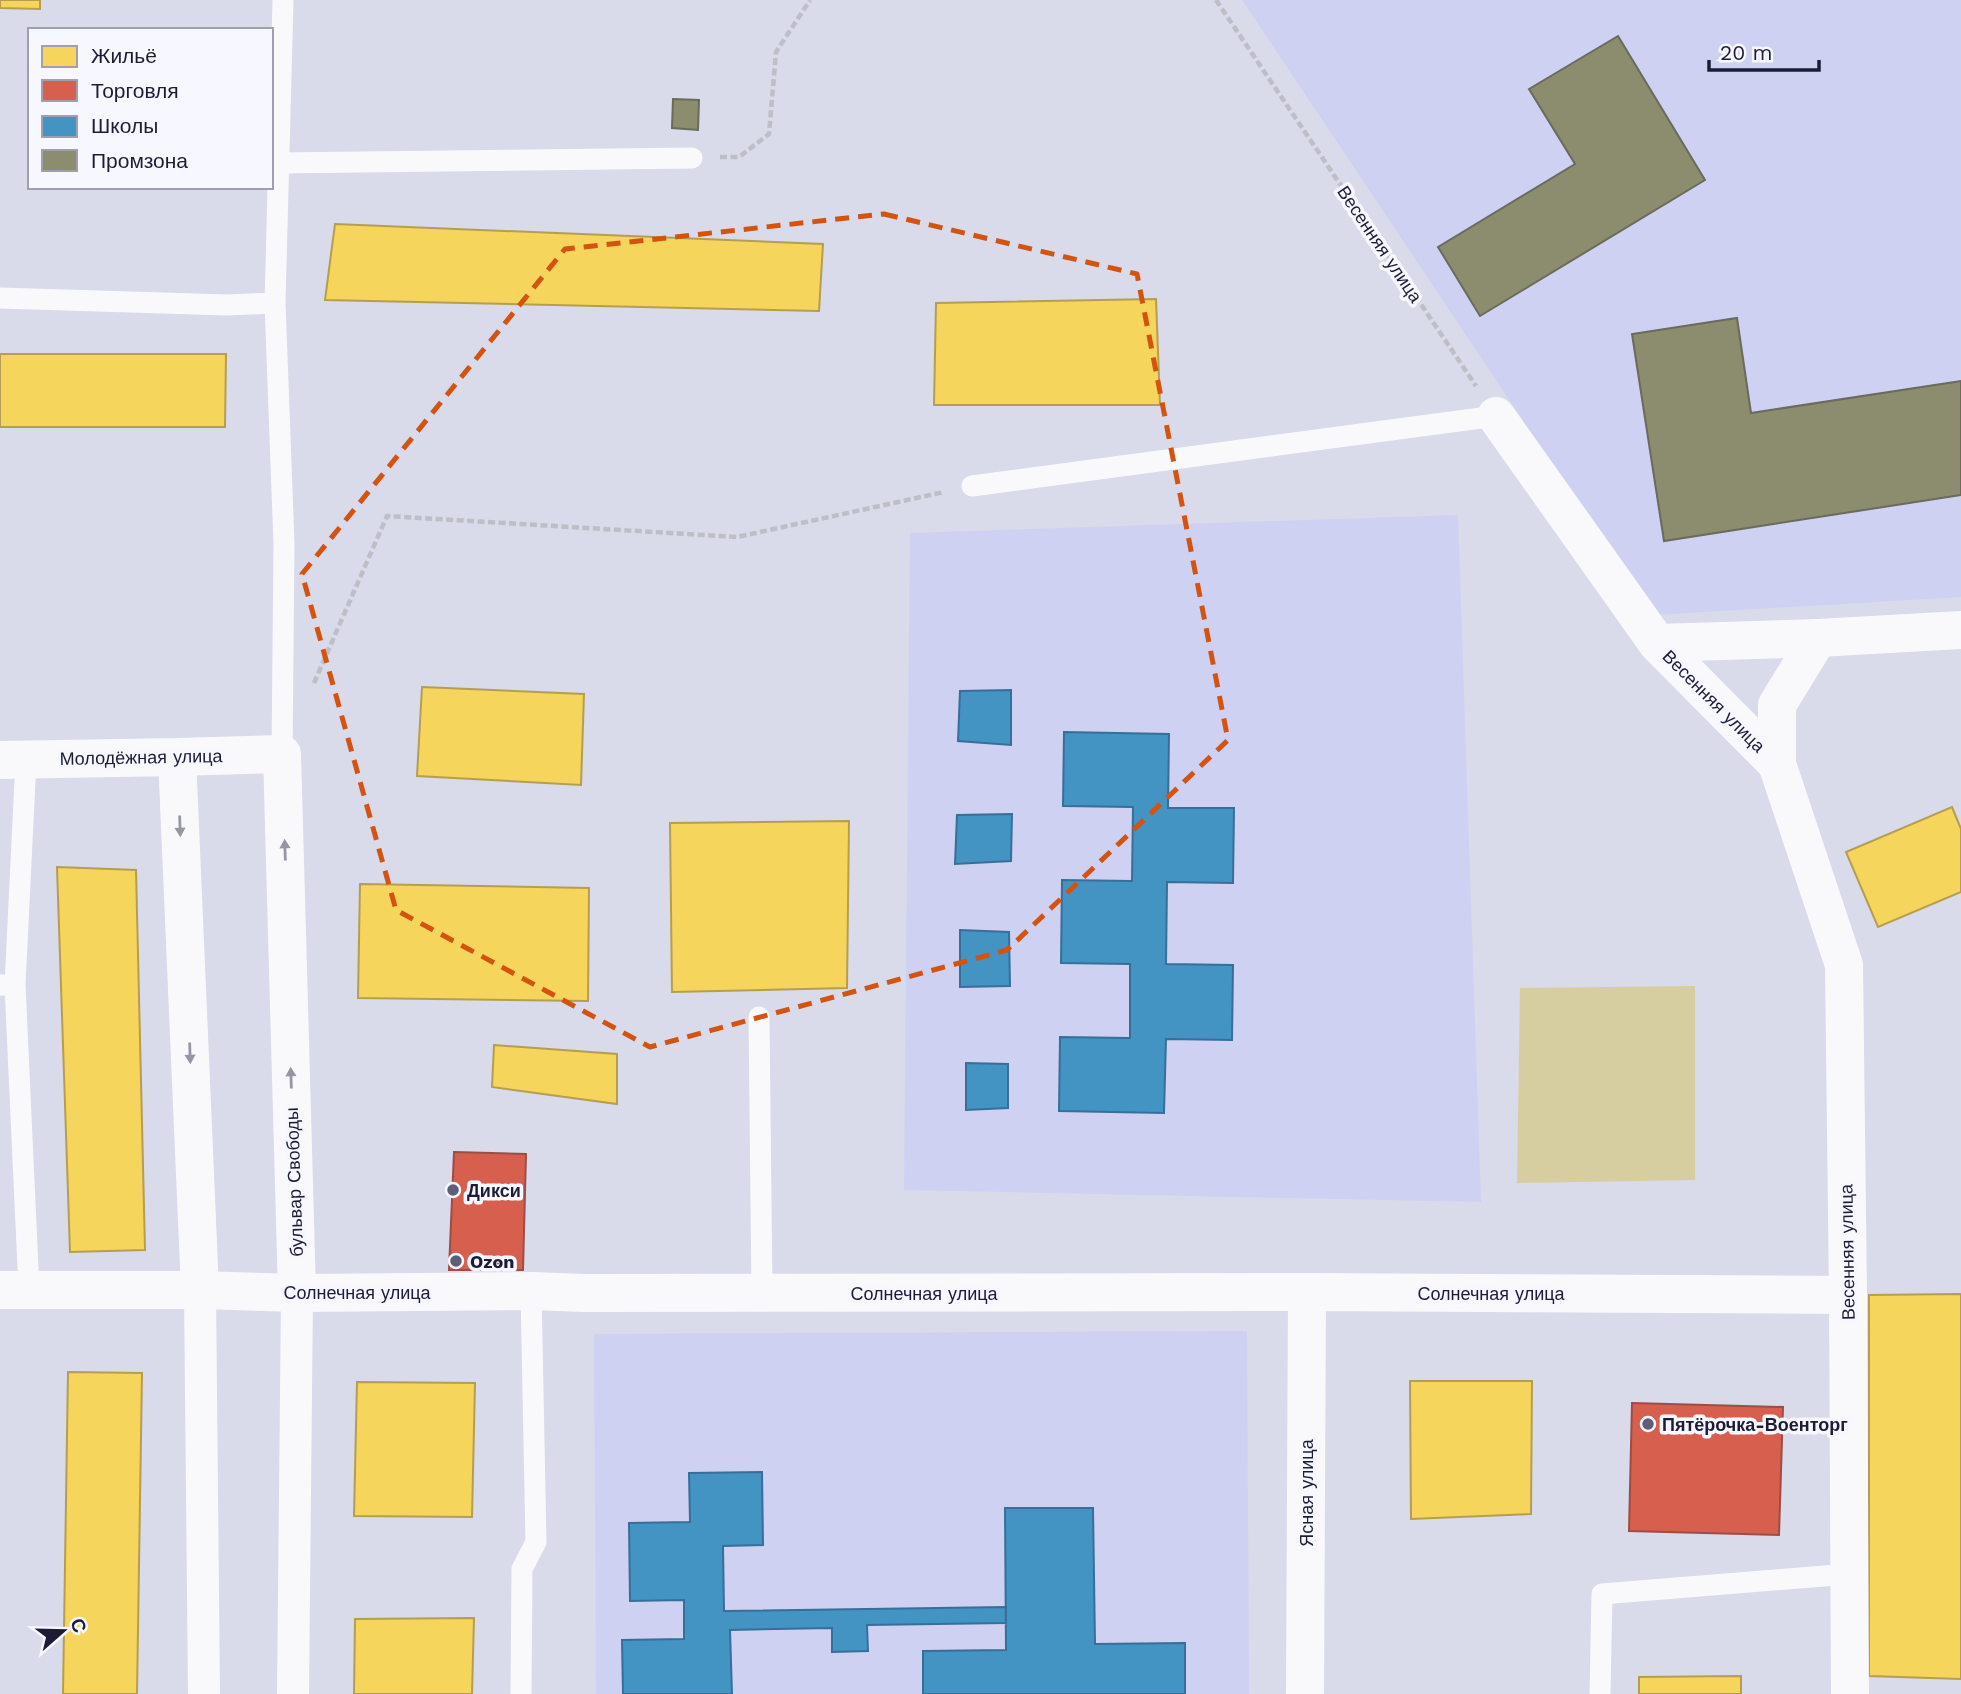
<svg xmlns="http://www.w3.org/2000/svg" width="1961" height="1694" font-family="'Work Sans',sans-serif">
  <rect width="100%" height="100%" fill="#d9daea"/>
  <!-- built -->
  <path fill="#cfd1f3" d="M1242 0H1961V597L1653 615Z
    M1458 515 1481 1202 904 1190 910 533Z
    M1247 1331 1249 1694H596L594 1334Z"/>
  <!-- green -->
  <path fill="#d6cea1" d="M1695 986V1180L1517 1183 1520 988Z"/>
  <!-- homes -->
  <path fill="#f6d55c" stroke="#b59e51" stroke-width="2" d="M0 0H40V9L0 8Z
    M335 224 823 244 819 311 325 300Z
    M1156 299 1160 405H934L936 303Z
    M0 354H226L225 427H0Z
    M422 687 584 694 581 785 417 776Z
    M1952 807 1961 829V892L1878 927 1846 852Z
    M849 821 847 988 672 992 670 823Z
    M57 867 136 870 145 1250 70 1252Z
    M360 884 589 888 588 1001 358 998Z
    M494 1045 617 1054V1104L492 1087Z
    M1961 1294V1679L1869 1676V1295Z
    M68 1372 142 1373 137 1694H63Z
    M1410 1381H1532L1531 1514 1411 1519Z
    M357 1382 475 1383 472 1517 354 1516Z
    M474 1618 472 1694H354L355 1619Z
    M1741 1676V1694H1639V1677Z"/>
  <!-- shops -->
  <path fill="#d6604d" stroke="#9e4c46" stroke-width="2" d="M454 1152 526 1154 523 1270H449Z
    M1632 1403 1783 1407 1779 1535 1629 1531Z"/>
  <!-- schools -->
  <path fill="#4393c3" stroke="#376f99" stroke-width="2" d="M1011 690V745L958 741 960 691Z
    M1064 732 1169 734 1168 808H1234L1233 883 1167 882 1166 964 1233 965 1232 1040 1166 1039 1164 1113 1059 1111 1060 1037 1130 1038V964L1061 963 1062 880 1132 881 1133 807 1063 806Z
    M1012 814 1011 861 955 864 957 815Z
    M960 930 1009 932 1010 986 960 987Z
    M966 1063 1008 1064V1108L966 1110Z
    M762 1472 763 1545 723 1546 724 1611 1006 1607V1623L867 1625 868 1651 832 1652V1628L730 1630 732 1694H623L622 1640 684 1639V1600L630 1601 629 1523 690 1522 689 1473Z
    M1005 1508H1093L1095 1644 1185 1643V1694H923V1651L1006 1650Z"/>
  <!-- industry -->
  <path fill="#8c8c6e" stroke="#6a6a5e" stroke-width="2" d="M1618 36 1705 180 1480 316 1438 247 1575 164 1529 89Z
    M673 99 699 100 698 130 672 128Z
    M1737 318 1751 413 1961 381V495L1664 541 1632 334Z"/>
  <g fill="none" stroke-linecap="round" stroke-linejoin="round">
    <!-- path -->
    <path stroke="#bdbec6" stroke-width="4.5" stroke-dasharray="7 3.5" stroke-linecap="butt" d="M1216 0 1476 386
      M720 157H739L769 134 776 52 810 0
      M314 683 387 516 737 537 944 492"/>
    <!-- service -->
    <path stroke="#f9f9fc" stroke-width="21" d="M279 163 692 158
      M0 298 227 305 275 303 284 544 282 754
      M275 303 283 0
      M972 486 1496 416
      M0 985H15L26 760
      M15 985 29 1290
      M759 1017 762 1293
      M521 1694 522 1569 536 1542 531 1291
      M1600 1694 1602 1594 1849 1574"/>
    <!-- pedestrian -->
    <path stroke="#f9f9fc" stroke-width="32" d="M200 1290 204 1694
      M293 1694 297 1293"/>
    <!-- minor -->
    <path stroke="#f9f9fc" stroke-width="38" d="M1496 416 1657 643 1777 764
      M1657 643 1818 638
      M177 757 200 1290
      M0 760 177 757 282 754 297 1293
      M0 1290H200L297 1293 531 1291 584 1293 1307 1292 1848 1295
      M1305 1694 1307 1292"/>
    <!-- tertiary -->
    <path stroke="#f9f9fc" stroke-width="38" d="M1850 1694 1848 1295 1844 965 1777 764V705L1818 638 1961 630"/>
  </g>
  <!-- one-way arrows -->
  <defs><path id="oneway-solid" d="M-6-.8H1V-3.2L6.5 0L1 3.2V.8H-6Z" transform="scale(1.75)"/></defs>
  <g fill="#9696a3">
    <use href="#oneway-solid" transform="translate(180 826) rotate(88)"/>
    <use href="#oneway-solid" transform="translate(285 850) rotate(-92)"/>
    <use href="#oneway-solid" transform="translate(190 1053) rotate(88)"/>
    <use href="#oneway-solid" transform="translate(291 1078) rotate(-92)"/>
  </g>
  <!-- marked area -->
  <path fill="none" stroke="#d45310" stroke-width="5" stroke-dasharray="14 9" stroke-linejoin="round" d="M884 214 1137 274 1228 740 1007 950 650 1047 396 910 302 574 565 249Z"/>
  <!-- markers -->
  <g fill="#5e5e76" stroke="#f6f7ff" stroke-width="2.5">
    <circle cx="453" cy="1190" r="7"/>
    <circle cx="456" cy="1261" r="7"/>
    <circle cx="1648" cy="1424" r="7"/>
  </g>
  <g text-anchor="middle" dominant-baseline="central" stroke-width="7" stroke-linejoin="round" paint-order="stroke">
    <!-- street labels -->
    <g font-size="18" fill="#1c1c37" stroke="#f6f7ff">
      <text transform="translate(1380 244) rotate(56)">Весенняя улица</text>
      <text transform="translate(1714 701) rotate(45)">Весенняя улица</text>
      <text transform="translate(141 757) rotate(-1)">Молодёжная улица</text>
      <text transform="translate(294 1182) rotate(-92)">бульвар Свободы</text>
      <text transform="translate(1847 1252) rotate(-91)">Весенняя улица</text>
      <text x="357" y="1292">Солнечная улица</text>
      <text x="924" y="1293">Солнечная улица</text>
      <text x="1491" y="1293">Солнечная улица</text>
      <text transform="translate(1306 1493) rotate(-90)">Ясная улица</text>
    </g>
    <!-- poi labels -->
    <g font-size="18" font-weight="bold" fill="#1c1c37" stroke="#f6f7ff" text-anchor="start">
      <text x="467" y="1190">Дикси</text>
      <text x="470" y="1261">Ozon</text>
      <text x="1662" y="1424">Пятёрочка-Военторг</text>
    </g>
  </g>
  <!-- legend -->
  <rect x="28" y="28" width="245" height="161" fill="#f6f7ff" stroke="#9f9faf" stroke-width="2"/>
  <rect x="42" y="46" width="35" height="21" fill="#f6d55c" stroke="#9f9faf" stroke-width="2"/>
  <text x="91" y="63" font-size="21" fill="#1c1c37">Жильё</text>
  <rect x="42" y="80" width="35" height="21" fill="#d6604d" stroke="#9f9faf" stroke-width="2"/>
  <text x="91" y="98" font-size="21" fill="#1c1c37">Торговля</text>
  <rect x="42" y="116" width="35" height="21" fill="#4393c3" stroke="#9f9faf" stroke-width="2"/>
  <text x="91" y="133" font-size="21" fill="#1c1c37">Школы</text>
  <rect x="42" y="150" width="35" height="21" fill="#8c8c6e" stroke="#9f9faf" stroke-width="2"/>
  <text x="91" y="168" font-size="21" fill="#1c1c37">Промзона</text>
  <!-- north arrow -->
  <g transform="translate(63 1631) rotate(70)" stroke="#f6f7ff" stroke-width="5" paint-order="stroke">
  <path d="M0-5L12 26L0 18L-12 26Z" fill="#1c1c37"/>
  <text y="-10" font-size="19" font-weight="bold" text-anchor="middle" fill="#1c1c37">С</text>
  </g>
  <!-- scale -->
  <path d="M1709 60v10h110v-10" fill="none" stroke="#1c1c37" stroke-width="3.5"/>
  <text x="1720" y="60" font-size="21" fill="#1c1c37" stroke="#f6f7ff" stroke-width="5" paint-order="stroke">20 m</text>
</svg>
